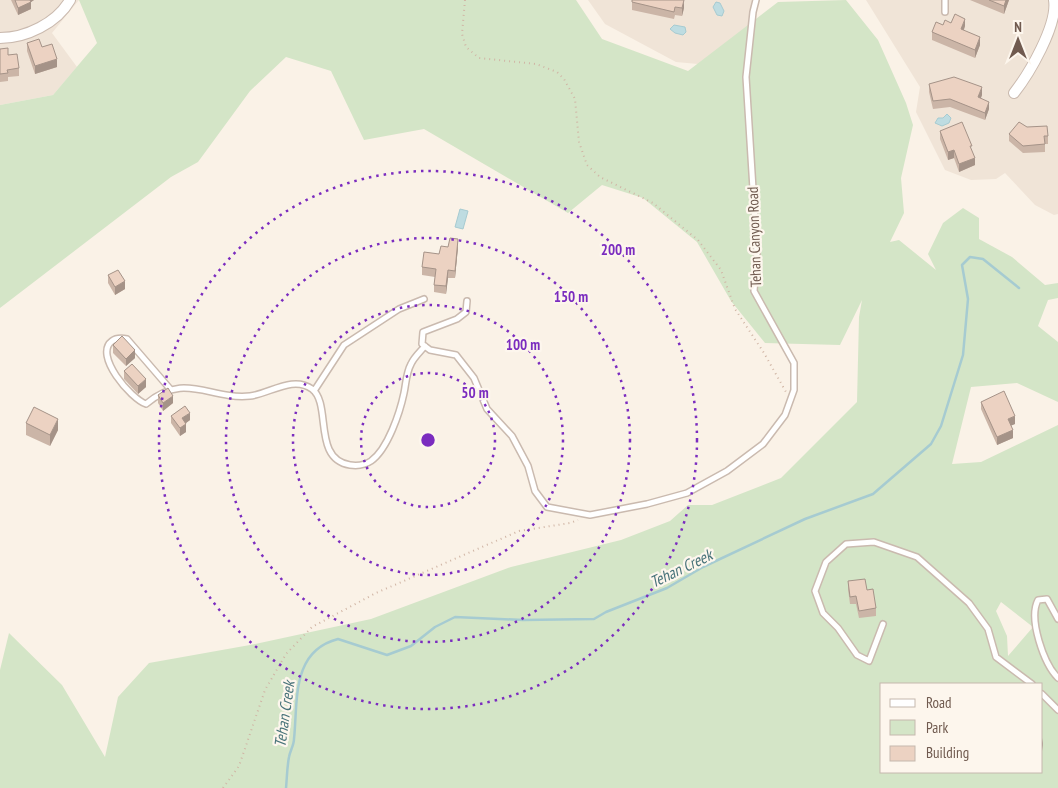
<svg xmlns="http://www.w3.org/2000/svg" width="1058" height="788" font-family="'PT Sans Narrow',sans-serif">
  <rect width="100%" height="100%" fill="#faf2e7"/>
  <!-- residential -->
  <path fill="#f0e4d7" d="M0 0H79L52 33 77 67 53 95 0 105Z
    M588 0H753L742 68 676 62 605 24Z
    M866 0H1058V214L1054 215 1035 205 1005 173 996 179 971 180 945 170 916 112 920 87Z"/>
  <!-- green -->
  <path fill="#d4e5c7" fill-rule="evenodd" d="M79 0H576L602 39 688 71 778 2 846 0 878 40 906 103 913 125 901 178 904 213 890 242 899 240 936 270 928 254 943 223 963 208 979 218V239L1012 257 1045 285 1058 283V298L1048 300 1038 326 1058 342V402L1017 383 971 387 952 464 981 462 1058 425V788H0V670L9 633 62 685 105 757 118 697 149 663 250 645 371 619 511 567 621 540 670 521 688 505H712L781 478 857 402 859 317 862 300 840 345 765 343 731 301 697 242 643 198 602 185 568 213 424 129 364 140 331 71 286 57 250 91 198 162 171 177 0 308V105L53 95 97 43ZM1001 602 1033 627 1008 656 1007 636 996 611ZM882 684H1042V772H882Z"/>
  <!-- water -->
  <path fill="#bedce1" stroke="#a6cbd1" d="M716 2 720 3 724 11 722 16 717 15 713 7Z
    M674 25 685 27 686 32 683 35 675 33 670 29Z
    M947 114 951 118 949 123 942 126 935 123 938 118H943Z
    M460 209 468 211 463 229 455 227Z"/>
  <g fill="none" stroke-linecap="round" stroke-linejoin="round">
    <!-- stream -->
    <path stroke="#a6cbd1" stroke-width="2.5" d="M286 788C287 778 287 767 289 757 290 751 294 745 294 739 298 701 291 651 338 639L387 655 411 646 435 627 455 617 523 620 594 619 606 612 667 588 703 567 805 519 873 494 931 444 941 426 963 355 968 299 962 265 970 257 983 259 1019 288"/>
    <defs>
      <path id="service" d="M945 0V12
        M467 301 466 312 457 319 423 332 422 344 430 350 456 355 474 378 487 409 512 436 528 466 535 491 547 507 590 515 647 504 687 493 727 471 763 444 785 415 794 390V363L754 291 757 253 746 77 753 12 756 0
        M171 390 127 339C122 338 116 338 112 341 93 355 131 399 146 404 185 371 209 400 250 396 269 394 293 375 312 389 332 404 312 459 350 465 357 466 365 465 371 461 388 449 400 412 404 393 406 384 406 373 411 364 414 357 420 352 425 346
        M314 391 344 345 399 309 424 299
        M1058 619 1047 599 1038 600C1028 619 1044 664 1058 678
        M883 624 869 661 857 655 838 628 823 613 815 591 826 562 846 544 874 542 917 557 969 603 988 629 996 657 1032 684
        M1042 694 1058 710"/>
      <path id="minor" d="M0 38C26 38 57 23 70 0
        M1014 93C1029 74 1058 25 1054 0"/>
    </defs>
    <!-- service casing -->
    <use href="#service" stroke="#cabaaf" stroke-width="8"/>
    <!-- minor casing -->
    <use href="#minor" stroke="#cabaaf" stroke-width="12"/>
    <!-- path -->
    <path stroke="#d0b5a5" stroke-width="2" stroke-dasharray="1 4" stroke-linecap="butt" d="M465 0 462 34 466 47 479 58 536 64 557 72 564 79 575 99 579 142 587 165 600 177 653 203 698 240 721 270 735 309 764 353 786 392
      M223 788 239 766 265 690 286 654 312 627 376 593 519 531 570 523 578 520"/>
    <!-- service -->
    <use href="#service" stroke="#fff" stroke-width="5"/>
    <!-- minor -->
    <use href="#minor" stroke="#fff" stroke-width="10"/>
  </g>
  <!-- wall -->
  <path fill="#cbb5a7" d="M11 0H34L31 2V9L18 15Z
    M970 0H1009L1004 14Z
    M632 2 684 8 682 16 675 15 674 19 632 10Z
    M951 23 965 26 964 30 980 45 975 58 932 40V32L943 25Z
    M27 43 42 47 57 67 35 74 27 51Z
    M0 49 8 55 19 68V76L8 77V81L0 82Z
    M929 84 982 95 981 98 989 109 985 120 950 107 933 109 929 92Z
    M1027 127 1048 136V144H1045V152L1023 153 1009 141V134Z
    M940 131 972 151 975 165 959 172 954 158 948 160 940 139Z
    M448 247H458L455 278H448L446 294 434 292V285L435 277 422 275V267Z
    M108 275 125 289 115 295 108 283Z
    M113 345 135 358 126 366 113 353Z
    M124 371 146 387 138 394 124 379Z
    M158 395 173 403 163 411 158 403Z
    M981 402 1015 424 1011 425 1013 438 997 445 981 409Z
    M171 416 190 420 186 423V432L180 436 171 423Z
    M26 423 58 430 50 446 26 435Z
    M848 581 867 590 876 608V616L859 618 856 604H850L848 589Z"/>
  <!-- shaded-wall -->
  <path fill="#a59388" d="M28 0H34L31 2V9L18 15V8Z
    M684 0V8L682 16V8Z
    M1006 0H1009L1004 14V6Z
    M965 19V26L961 37V29Z
    M980 37V45L975 58V50Z
    M57 59V67L35 74V66Z
    M982 87V95L978 105V97Z
    M989 102V109L985 120V113Z
    M954 150V158L948 160V152Z
    M975 158V165L959 172V164Z
    M458 239V247L455 278V271Z
    M448 270V278L446 294V286Z
    M125 281V289L115 295V287Z
    M135 350V358L126 366V359Z
    M146 379V387L138 394V386Z
    M173 396V403L163 411V403Z
    M190 413V420L182 426V418Z
    M1015 416V424L1008 427V419Z
    M58 419V430L50 446V435Z
    M186 424V432L180 436V428Z
    M1013 430V438L997 445V437Z
    M1043 738V745L1042 751V743Z"/>
  <!-- building -->
  <path fill="#ecd2c2" stroke="#a59388" d="M15 0H30L31 2 18 8Z
    M632 0H684L682 8 675 7 674 12 632 2Z
    M989 0H1006L1004 6Z
    M955 14 965 19 961 29 980 37 975 50 932 32 936 22 943 25 945 20 951 23Z
    M39 39 42 47 52 44 57 59 35 66 27 43Z
    M8 48V55L17 54 19 68 7 70 8 73 0 74V49Z
    M954 77 982 87 978 97 989 102 985 113 950 99 933 101 929 84Z
    M962 122 972 146H970L975 158 959 164 954 150 948 152 940 131Z
    M1019 122 1027 127 1047 126 1048 136H1044L1045 144 1023 146 1009 134Z
    M450 238 458 239 455 271 448 270 446 286 434 285 436 269 422 267 424 252 439 254 441 246 448 247Z
    M118 270 125 281 115 287 108 275Z
    M122 336 135 350 126 359 113 345Z
    M132 364 146 379 138 386 124 371Z
    M168 388 173 396 163 403 158 395Z
    M1004 391 1015 416 1008 419 1013 430 997 437 981 402Z
    M185 406 190 413 182 418 186 424 180 428 171 416Z
    M34 407 58 419 50 435 26 423Z
    M865 579 867 590 873 589 876 608 859 611 856 596 850 597 848 581Z"/>
  <!-- distance rings -->
  <g fill="none" stroke="#7b2cbf" stroke-width="2.5" stroke-dasharray="2.5 5">
    <circle cx="428" cy="440" r="67"/>
    <circle cx="428" cy="440" r="135"/>
    <circle cx="428" cy="440" r="202"/>
    <circle cx="428" cy="440" r="269"/>
  </g>
  <g text-anchor="middle" dominant-baseline="central" stroke-width="4.5" stroke-linejoin="round" paint-order="stroke">
    <!-- street labels -->
    <g font-size="15" fill="#705a4f" stroke="#fdf6ed">
      <text transform="translate(754 237) rotate(-92)">Tehan Canyon Road</text>
    </g>
    <!-- water labels -->
    <g font-size="16" font-style="italic" fill="#48737a" stroke="#fdf6ed">
      <text transform="translate(681 568) rotate(-26)">Tehan Creek</text>
      <text transform="translate(284 714) rotate(-82)">Tehan Creek</text>
    </g>
  </g>
  <circle cx="428" cy="440" r="8" fill="#7b2cbf" stroke="#fdf6ed" stroke-width="2.5"/>
  <g font-size="15" text-anchor="middle" font-weight="bold" fill="#7b2cbf" stroke="#fdf6ed" stroke-width="4.5" stroke-linejoin="round" paint-order="stroke">
    <text x="618" y="255">200 m</text>
    <text x="571" y="302">150 m</text>
    <text x="523" y="350">100 m</text>
    <text x="475" y="398">50 m</text>
  </g>
  <!-- legend -->
  <rect x="880" y="683" width="162" height="90" fill="#fdf6ed" stroke="#c5b8ae"/>
  <rect x="890" y="699" width="25" height="8" fill="#ffffff" stroke="#c5b8ae"/>
  <text x="926" y="708" font-size="15" fill="#705a4f">Road</text>
  <rect x="890" y="720" width="25" height="15" fill="#d4e5c7" stroke="#c5b8ae"/>
  <text x="926" y="733" font-size="15" fill="#705a4f">Park</text>
  <rect x="890" y="746" width="25" height="15" fill="#ecd2c2" stroke="#c5b8ae"/>
  <text x="926" y="758" font-size="15" fill="#705a4f">Building</text>
  <!-- north arrow -->
  <g transform="translate(1018 40)" stroke="#fdf6ed" stroke-width="4" paint-order="stroke">
  <path d="M0-4L9 19L0 12L-9 19Z" fill="#705a4f"/>
  <text y="-8" font-size="14" font-weight="bold" text-anchor="middle" fill="#705a4f">N</text>
  </g>
</svg>
